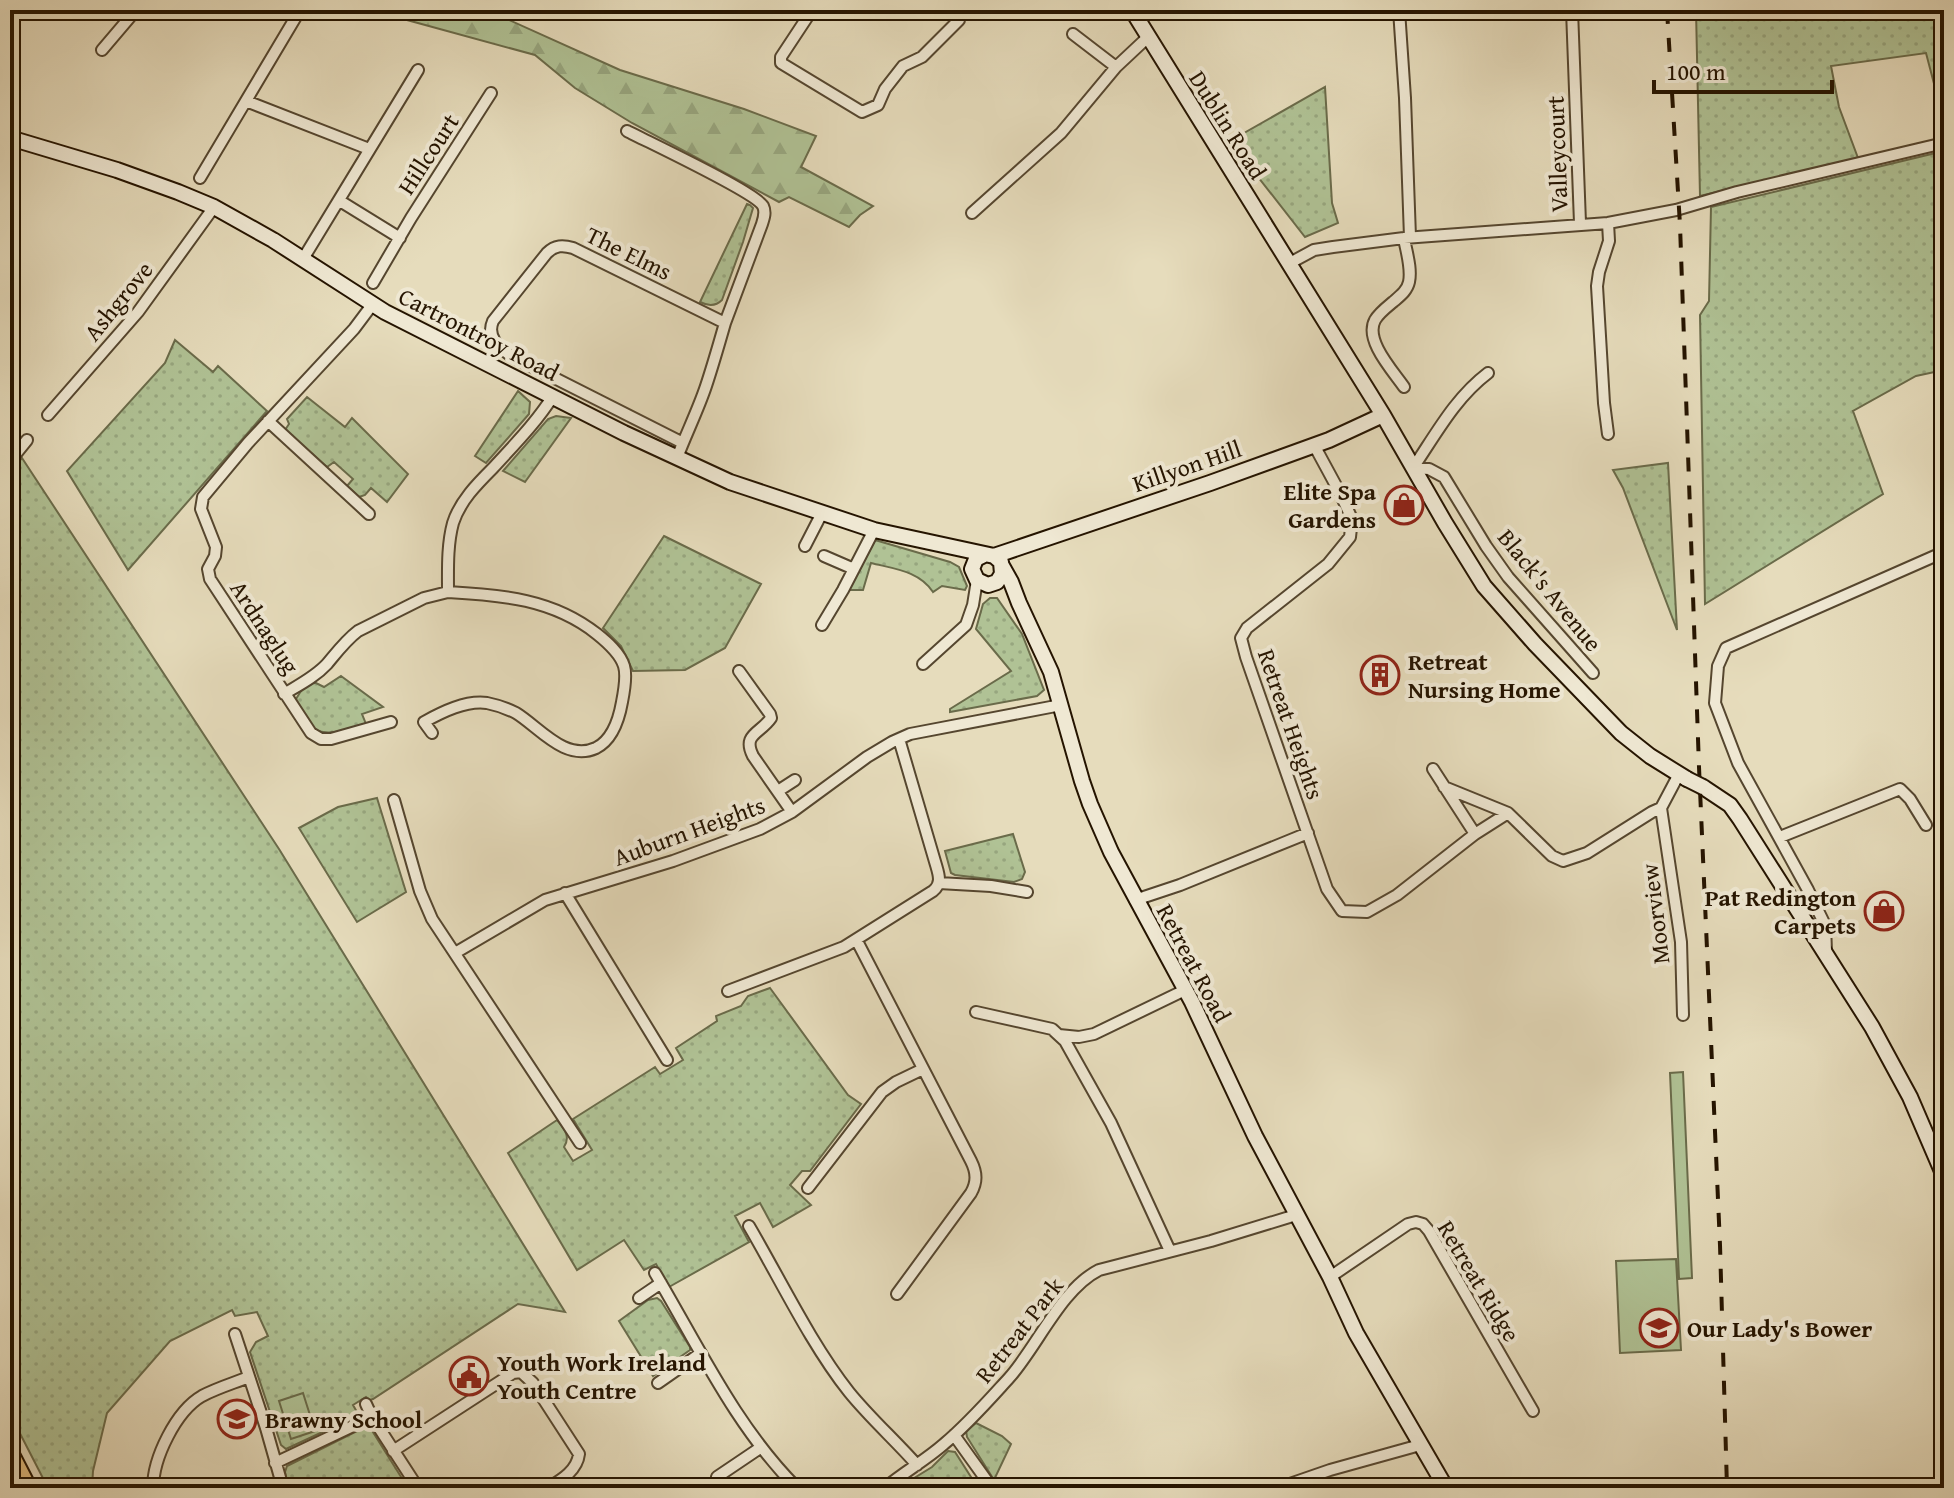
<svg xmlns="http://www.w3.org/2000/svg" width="1954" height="1498" font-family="'Gentium Book Plus',serif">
  <defs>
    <pattern id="grass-dots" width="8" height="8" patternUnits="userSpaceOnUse" patternTransform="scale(2)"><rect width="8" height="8" fill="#b0c295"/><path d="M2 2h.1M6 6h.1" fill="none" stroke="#97a67f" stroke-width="1.8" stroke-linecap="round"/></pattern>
    <pattern id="forest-firs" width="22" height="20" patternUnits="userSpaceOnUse" patternTransform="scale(2)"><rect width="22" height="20" fill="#b0c295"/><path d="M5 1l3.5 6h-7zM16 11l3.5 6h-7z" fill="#97a67f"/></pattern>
  </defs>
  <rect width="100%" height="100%" fill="#e6dcbc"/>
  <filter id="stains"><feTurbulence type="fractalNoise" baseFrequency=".0025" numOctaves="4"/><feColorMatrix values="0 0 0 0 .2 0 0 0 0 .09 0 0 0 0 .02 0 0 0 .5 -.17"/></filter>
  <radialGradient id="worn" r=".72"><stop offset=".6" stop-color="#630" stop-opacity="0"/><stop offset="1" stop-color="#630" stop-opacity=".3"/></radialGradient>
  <!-- grass -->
  <path fill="url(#grass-dots)" stroke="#6a6b4a" stroke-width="2" d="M1696 10H1944V122L1926 53 1831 66 1839 107 1858 158 1700 196Z
    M1325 87 1332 203 1338 223 1305 237 1230 141Z
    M1944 151V370L1916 376 1853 411 1883 494 1705 604 1700 315 1709 301 1711 207Z
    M747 204 750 205 753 208 743 242 722 300C716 306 708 306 700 302Z
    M175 340 213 372 218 366 267 411 128 570 67 471 165 363Z
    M518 391 530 402 529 414 486 463 475 456Z
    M307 397 345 427 352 418 408 474 387 502 371 488 365 495 359 497 347 486 353 479 334 462 327 467 285 430 289 424 287 419Z
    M556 416 571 418 525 482 503 471 548 419Z
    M22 458 279 849 565 1312 518 1304 373 1399 370 1400 366 1397 353 1405 357 1412 355 1417 286 1449 281 1445 250 1352 256 1342 268 1336 257 1312 235 1316 232 1310 170 1341 107 1413 93 1471 92 1488H48L10 1414V473Z
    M1668 463 1677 630 1623 488 1613 470Z
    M664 536 761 584 725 648 685 670 633 671 621 646 603 628Z
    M875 540 950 562 959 567 967 586 965 590 942 586 933 592C919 571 895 569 871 563L863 590H849Z
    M990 598H997L1022 634 1044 690 1037 696 950 712V709L1011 671 976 629 983 604Z
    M341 676 383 707 362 714 366 724C350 728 331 737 315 730L298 704 296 699C300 691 308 682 316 683L324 687Z
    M377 798 406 892 357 922 299 828 338 807Z
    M1013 834 1025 872 1022 879 1014 882 955 875 951 873 945 851Z
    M770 988 848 1095 861 1104 810 1171H802L790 1185 811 1205 773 1227 760 1203 735 1216 749 1242 669 1287 656 1264 644 1270 624 1240 577 1270 508 1153 557 1120C564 1129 571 1136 564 1147L573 1161 592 1150 573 1119 655 1067 660 1074 683 1060 676 1048 717 1021 716 1016 741 1006 748 996Z
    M657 1298 661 1301 690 1347V1350L653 1376 619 1321 648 1300Z
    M976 1423 1002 1436 1011 1444 994 1480 967 1437 966 1431Z
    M363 1428H369L371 1429 408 1488H288L285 1472 287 1466Z
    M948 1451 955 1452 978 1488H898L932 1467Z"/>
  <!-- forest -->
  <path fill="url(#forest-firs)" stroke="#6a6b4a" stroke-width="2" d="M391 10H487L620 70 744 109 816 136 801 167 873 206 860 215 849 227 789 197 779 202 632 123 575 88 535 55 407 20Z"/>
  <!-- garden -->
  <path fill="#b0c295" stroke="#6a6b4a" stroke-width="2" d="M1683 1072 1692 1278 1679 1279 1670 1073Z
    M1676 1259 1681 1350 1620 1353 1616 1261Z
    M303 1393 315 1431 291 1439 279 1401Z"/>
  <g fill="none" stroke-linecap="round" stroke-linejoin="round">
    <defs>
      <path id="street" d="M812 10 781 57V63L862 112 878 105 885 89 903 66 922 57 959 20
        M1399 10 1405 98 1410 237
        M1572 10 1580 223
        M1073 34 1116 67
        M102 50 136 10
        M246 101 369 149
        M627 131C648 142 755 192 763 206 766 212 764 218 762 224L725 323
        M200 178 300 10
        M340 201 400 238
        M972 213 1061 133 1116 67 1148 37
        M1608 223 1609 241 1599 272 1597 286 1604 403 1608 434
        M303 259 418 70
        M1288 264 1314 250 1333 247 1404 238 1608 223 1676 210 1737 192 1944 143
        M373 283 411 218 491 93
        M372 305 354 329 248 443 203 497 201 509 216 547 215 556 208 569 210 579 311 733 321 739H331L391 722
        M1404 387C1393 371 1364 340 1375 320 1379 313 1387 307 1393 302 1400 296 1407 291 1409 282 1412 268 1406 251 1404 238
        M48 415 138 312 214 207
        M268 421 369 514
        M1314 445 1340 493 1352 519 1350 537 1328 564 1247 628 1241 638 1246 657 1327 889 1342 911 1367 912 1397 895 1475 834 1508 813
        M677 458C686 434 698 410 706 386 713 365 719 344 725 323L573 248C563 245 555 245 547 253L493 321C486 337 499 347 511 356L683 443
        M10 461 27 440
        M1413 468 1429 469 1444 477 1486 546 1508 577 1593 673
        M1413 468C1436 434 1455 398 1488 373
        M805 546 822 513
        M824 556 854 569
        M822 625 843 590 874 530
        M923 664 966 625 973 605 977 580
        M739 671 770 714 771 718C760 734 742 734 753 756L792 812
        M284 694C299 685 315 677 327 664 337 652 346 640 358 631L424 598 448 592
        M432 733 424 722C442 712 466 700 487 703 497 705 508 709 516 713 539 727 565 762 596 748 612 740 619 719 622 702 624 692 627 676 624 666 620 653 607 642 597 634 553 599 502 595 448 592 448 570 447 545 453 523 460 501 477 484 493 468 514 445 536 423 553 396
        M1433 769 1475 834
        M1679 774 1661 808 1681 942 1683 1015
        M1444 787 1508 813 1552 856 1563 861 1587 853 1652 812 1661 808
        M778 791 795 780
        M394 800 420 891 432 919 580 1143
        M1780 837 1900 789 1910 799 1926 825
        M939 883 991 886 1027 892
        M565 893 667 1060
        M1135 900 1180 885 1308 833
        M857 941 971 1161C977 1173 977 1182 971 1193L897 1294
        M1826 951 1825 925 1808 890 1738 763 1715 703 1718 666 1726 648 1944 552
        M455 953 545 900 673 861 760 829 792 812 867 757 892 742 910 734 1061 705
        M728 991 844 947 933 891C942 884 939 875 936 865L899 739
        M976 1012 1052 1029 1065 1041 1111 1123 1170 1251
        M1059 1035 1079 1037 1094 1034 1185 990
        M808 1188 882 1092 896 1082 923 1069
        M749 1226C780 1279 811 1344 849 1392 870 1418 895 1440 917 1465
        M655 1273C699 1347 736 1427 797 1488
        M1330 1277 1408 1224 1416 1222 1423 1224 1429 1231 1533 1411
        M639 1298 661 1283
        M235 1334 266 1428 283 1488
        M658 1383 701 1353
        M366 1404 372 1417
        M954 1435 992 1488
        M393 1451 513 1373 521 1372 533 1383 579 1454C577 1471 561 1480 548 1488
        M275 1463 372 1417 418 1488
        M717 1477 760 1448
        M153 1488C153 1458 176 1411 202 1396 217 1388 234 1383 249 1377
        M885 1488C904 1472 926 1460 944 1444 968 1424 988 1401 1009 1378 1037 1347 1061 1289 1099 1270L1211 1241 1296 1215
        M1278 1488 1330 1470 1420 1445"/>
      <path id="secondary" d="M1132 10 1383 415 1445 523 1484 586 1535 644 1621 733 1650 756 1687 779
        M10 138 117 170 178 192 214 207 273 240 385 312 624 433 730 482 874 530 994 556 1001 562 1002 574 997 582 988 585 977 580 972 569 976 559 984 555
        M994 556 1210 483 1329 440 1383 415
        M1002 566 1011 582 1019 603 1051 672 1082 781 1090 804 1111 852 1192 1002 1255 1136 1330 1277 1356 1333 1446 1488
        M1703 787 1730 805 1740 819 1872 1027 1910 1097 1944 1176"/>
      <path id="highway" d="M10 1455 27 1488"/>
    </defs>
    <!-- street casing -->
    <use href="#street" stroke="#55462f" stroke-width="14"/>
    <!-- secondary casing -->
    <use href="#secondary" stroke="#251400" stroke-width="18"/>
    <!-- highway casing -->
    <use href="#highway" stroke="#251400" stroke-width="22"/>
    <!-- street -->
    <use href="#street" stroke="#efe8d3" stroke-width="10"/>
    <!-- secondary -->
    <use href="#secondary" stroke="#efe8d3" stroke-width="14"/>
    <!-- highway -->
    <use href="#highway" stroke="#e3be7e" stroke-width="18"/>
    <!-- rail -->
    <path stroke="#251400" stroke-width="4" stroke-dasharray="14 14" stroke-linecap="butt" d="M1667 10 1680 225 1699 767 1720 1245 1727 1488"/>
    <defs>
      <path id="secondary-bridge" d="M1687 779 1703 787"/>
    </defs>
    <!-- secondary-bridge casing -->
    <use href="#secondary-bridge" stroke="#251400" stroke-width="18" stroke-linecap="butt"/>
    <!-- secondary-bridge -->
    <use href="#secondary-bridge" stroke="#efe8d3" stroke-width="14"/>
  </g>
  <!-- icons -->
  <defs>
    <symbol id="shop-ring" viewBox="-11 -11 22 22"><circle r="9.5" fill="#efe8d3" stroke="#8f2418" stroke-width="1.5"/><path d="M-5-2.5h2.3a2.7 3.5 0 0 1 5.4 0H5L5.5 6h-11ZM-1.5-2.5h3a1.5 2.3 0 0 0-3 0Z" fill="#8f2418"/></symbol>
    <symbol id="building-ring" viewBox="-11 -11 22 22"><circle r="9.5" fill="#efe8d3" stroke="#8f2418" stroke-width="1.5"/><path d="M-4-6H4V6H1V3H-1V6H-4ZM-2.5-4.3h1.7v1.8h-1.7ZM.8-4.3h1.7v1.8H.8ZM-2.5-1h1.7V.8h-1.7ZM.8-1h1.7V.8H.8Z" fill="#8f2418"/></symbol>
    <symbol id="school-ring" viewBox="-11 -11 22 22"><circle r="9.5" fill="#efe8d3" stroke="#8f2418" stroke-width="1.5"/><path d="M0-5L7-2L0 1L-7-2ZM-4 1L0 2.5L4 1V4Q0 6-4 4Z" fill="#8f2418"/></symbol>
    <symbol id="civic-ring" viewBox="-11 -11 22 22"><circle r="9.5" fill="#efe8d3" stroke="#8f2418" stroke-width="1.5"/><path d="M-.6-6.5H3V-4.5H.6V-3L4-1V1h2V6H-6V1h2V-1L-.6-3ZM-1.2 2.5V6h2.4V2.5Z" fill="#8f2418"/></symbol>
  </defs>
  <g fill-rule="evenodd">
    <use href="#shop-ring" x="1382" y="483" width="44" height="44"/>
    <use href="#building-ring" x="1358" y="653" width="44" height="44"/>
    <use href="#shop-ring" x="1862" y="889" width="44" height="44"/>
    <use href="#school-ring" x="1637" y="1306" width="44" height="44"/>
    <use href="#civic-ring" x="447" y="1354" width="44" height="44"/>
    <use href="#school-ring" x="215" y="1397" width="44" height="44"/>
  </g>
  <g text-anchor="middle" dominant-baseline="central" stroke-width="8" stroke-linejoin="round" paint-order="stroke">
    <!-- street labels -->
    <g font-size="24" fill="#251400" stroke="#efe8d3">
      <text transform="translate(1228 125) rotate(58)">Dublin Road</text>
      <text transform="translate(428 154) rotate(-57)">Hillcourt</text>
      <text transform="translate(1557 154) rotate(-92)">Valleycourt</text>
      <text transform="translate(629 253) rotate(26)">The Elms</text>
      <text transform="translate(118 301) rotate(-51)">Ashgrove</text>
      <text transform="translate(479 334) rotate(27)">Cartrontroy Road</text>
      <text transform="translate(1187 466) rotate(-19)">Killyon Hill</text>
      <text transform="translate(1550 590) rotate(51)">Black's Avenue</text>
      <text transform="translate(265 627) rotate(57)">Ardnaglug</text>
      <text transform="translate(1291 724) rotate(71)">Retreat Heights</text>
      <text transform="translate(689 831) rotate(-20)">Auburn Heights</text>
      <text transform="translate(1655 914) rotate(-97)">Moorview</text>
      <text transform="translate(1194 963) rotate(62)">Retreat Road</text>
      <text transform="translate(1479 1281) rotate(59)">Retreat Ridge</text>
      <text transform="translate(1019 1330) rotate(-52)">Retreat Park</text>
    </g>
    <!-- poi labels -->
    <g font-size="24" font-weight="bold" fill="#251400" stroke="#efe8d3" text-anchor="start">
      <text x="1376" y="491" text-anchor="end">Elite Spa<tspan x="1376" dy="28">Gardens</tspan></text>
      <text x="1408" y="661">Retreat<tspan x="1408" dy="28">Nursing Home</tspan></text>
      <text x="1856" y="897" text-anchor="end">Pat Redington<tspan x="1856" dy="28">Carpets</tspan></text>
      <text x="1687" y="1328">Our Lady's Bower</text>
      <text x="497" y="1362">Youth Work Ireland<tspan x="497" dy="28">Youth Centre</tspan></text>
      <text x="265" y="1419">Brawny School</text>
    </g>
  </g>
  <!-- margin -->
  <rect width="1954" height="1498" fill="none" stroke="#e6dcbc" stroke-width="40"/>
  <rect x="12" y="12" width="1930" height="1474" fill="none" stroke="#251400" stroke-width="4"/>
  <rect x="20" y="20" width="1914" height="1458" fill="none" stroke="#251400" stroke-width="2"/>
  <!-- scale -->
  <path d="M1654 80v12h178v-12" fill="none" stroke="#251400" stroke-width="4"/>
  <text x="1666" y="80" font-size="24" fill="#251400" stroke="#efe8d3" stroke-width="6" paint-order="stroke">100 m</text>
  <rect width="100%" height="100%" filter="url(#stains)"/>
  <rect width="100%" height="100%" fill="url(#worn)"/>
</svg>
